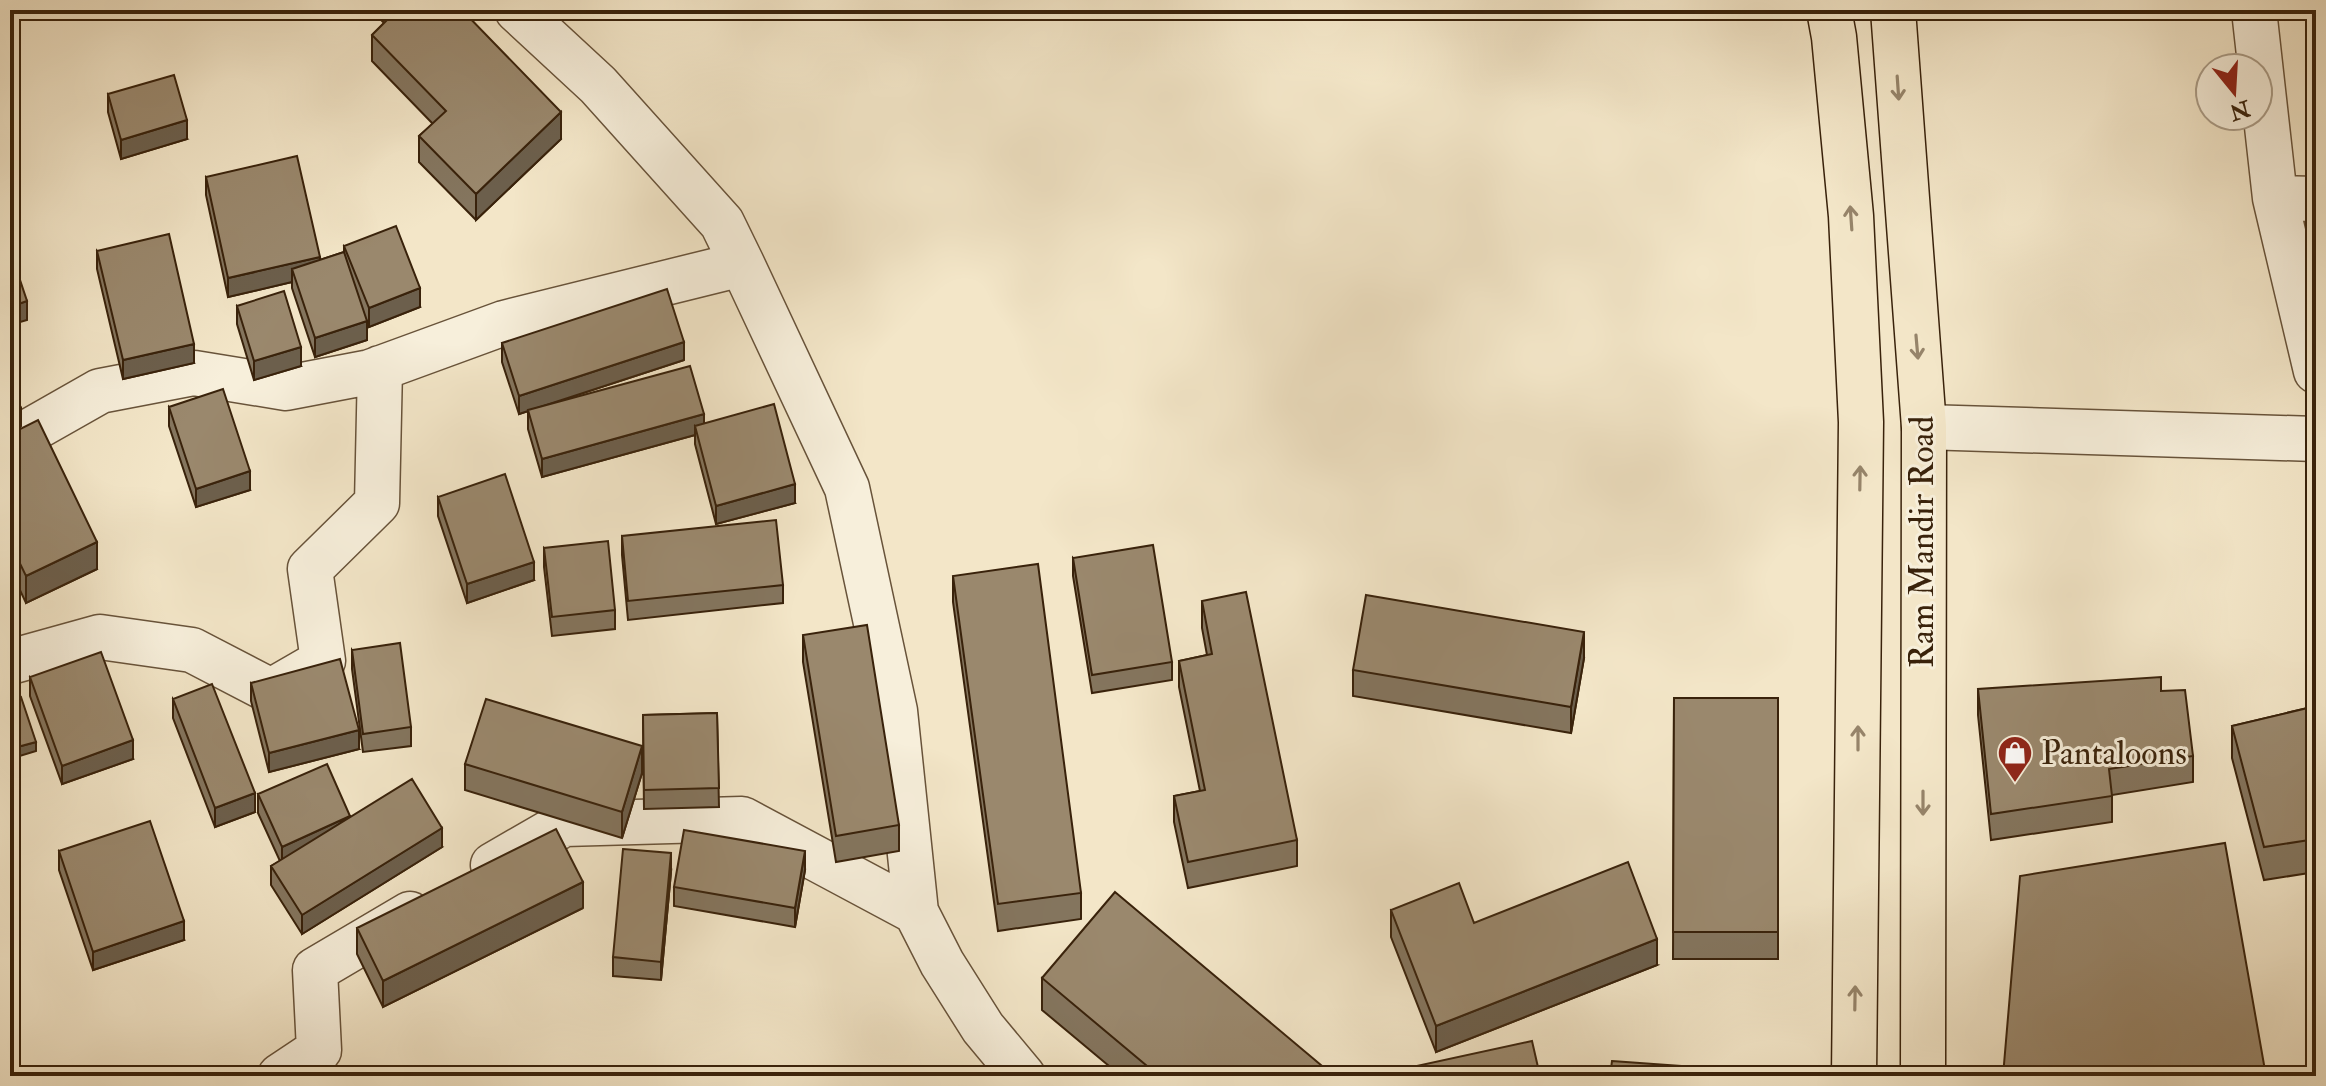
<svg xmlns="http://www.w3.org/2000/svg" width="2326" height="1086" font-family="'IM FELL Double Pica',serif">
  <rect width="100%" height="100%" fill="#f3e6c8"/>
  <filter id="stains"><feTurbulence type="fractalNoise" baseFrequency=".0025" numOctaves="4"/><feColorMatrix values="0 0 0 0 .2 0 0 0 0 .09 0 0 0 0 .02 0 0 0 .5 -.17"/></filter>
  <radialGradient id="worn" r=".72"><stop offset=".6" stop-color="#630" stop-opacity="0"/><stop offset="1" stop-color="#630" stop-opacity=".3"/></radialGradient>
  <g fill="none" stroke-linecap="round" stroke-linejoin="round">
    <defs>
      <path id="minor" d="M517 10 598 85 722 223 742 264 847 488 895 711 916 912 942 963 983 1028 1023 1076
        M2254 10 2275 198 2316 371
        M2275 198 2316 199
        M1924 427 2316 439
        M10 442 100 391 194 373 286 388 370 372 504 323 742 264
        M10 662 100 637 192 650 271 691 323 661 310 569 377 503 380 368
        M493 865 564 824 742 819 916 912
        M280 1076 319 1050 315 970 410 914"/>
      <path id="major" d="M1829 10 1834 37 1851 216 1861 422 1854 1076
        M1893 10 1924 427 1923 1076"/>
    </defs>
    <!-- minor casing -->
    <use href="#minor" stroke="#68533a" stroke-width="47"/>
    <!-- major casing -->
    <use href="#major" stroke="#39220b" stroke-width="47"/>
    <!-- minor -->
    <use href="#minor" stroke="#f7efdb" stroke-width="44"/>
    <!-- major -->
    <use href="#major" stroke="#f3e6c8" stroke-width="44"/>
  </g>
  <!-- wall -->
  <path fill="#84755e" stroke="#39220b" stroke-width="2" d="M138 10H178L138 15Z
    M374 10H462L561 139 476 220 419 162V136L433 124 372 61V35L384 23 374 12Z
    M108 94 187 139 121 159 108 112Z
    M206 177 320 260 344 252V246L420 307 369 327 367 322V340L315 357 292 288V282L228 297 206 195Z
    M97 251 194 363 123 379 97 269Z
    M237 306 301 366 254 380 237 324Z
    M502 343 684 360 552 403 704 423 795 503 716 524 695 444V435L542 477 528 429V411L519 414 502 362Z
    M169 407 250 490 196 507 169 426Z
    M10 434 97 569 26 603 10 569Z
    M438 497 534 580 467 603 438 516Z
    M622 536 783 585V603L628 620 622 555Z
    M544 548 615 610V629L552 636 544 567Z
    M1073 558 1172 662V680L1092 693 1073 576Z
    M953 576 1081 893V919L998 931 953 602Z
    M1202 601 1297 840V866L1188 888 1174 822V796L1200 791 1179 687V661L1207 655 1202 628Z
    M803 635 899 825V851L836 862 803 662Z
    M352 650 411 727V746L363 752 352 669Z
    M1584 658 1571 733 1353 696V670Z
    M30 677 133 759 62 784 30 696Z
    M251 683 359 749 269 772 251 701Z
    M1978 689 2161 691 2193 756V782L2112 795V822L1991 840 1978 715Z
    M1674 698H1778V959H1673Z
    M173 699 255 812 215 827 173 718Z
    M2316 706V872L2264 880 2232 758V726Z
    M717 713 719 807 644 809 643 715Z
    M465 764 642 773 622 838 465 790Z
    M258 794 350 817 442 847 302 934 271 885V866L280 861 258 813Z
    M59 851 184 940 93 970 59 870Z
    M805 870 795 927 674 906V887Z
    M671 872 661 980 613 976V957Z
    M583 908 383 1007 357 954V928Z
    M1391 910 1474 923 1657 965 1436 1052 1391 937Z
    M1042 978 1334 1076H1121L1042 1010Z"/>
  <!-- shaded-wall -->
  <path fill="#6c5f4c" stroke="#39220b" stroke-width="2" d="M561 112V139L476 220V194Z
    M187 120V139L121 159V140Z
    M320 257V276L292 269V282L228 297V278Z
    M420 288V307L369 327V308Z
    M27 301V320L10 325V307Z
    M367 321V340L315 357V338Z
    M684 342V360L519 414V396Z
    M194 344V363L123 379V360Z
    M301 347V366L254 380V361Z
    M21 408V426L10 431V412Z
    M704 414V433L695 426V435L542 477V459Z
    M250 471V490L196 507V489Z
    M795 484V503L716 524V506Z
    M97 542V569L26 603V576Z
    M534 562V580L467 603V584Z
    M1584 632V658L1571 733V707Z
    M359 730V749L269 772V753Z
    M133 740V759L62 784V766Z
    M36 742V751L10 759V749Z
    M642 746V773L622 838V812Z
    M255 793V812L215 827V808Z
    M350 816 282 866V847Z
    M442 828V847L302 934V915Z
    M805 851V870L795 927V908Z
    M671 853V872L661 980V962Z
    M583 882V908L383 1007V981Z
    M184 921V940L93 970V952Z
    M1657 939V965L1436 1052V1026Z"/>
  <!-- building -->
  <path fill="#9a886d" stroke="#39220b" stroke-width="2" d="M397 10H462L561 112 476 194 419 136 446 111 372 35Z
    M174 75 187 120 121 140 108 94Z
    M297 156 320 257 228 278 206 177Z
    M396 226 420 288 369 308 344 246Z
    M169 234 194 344 123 360 97 251Z
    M10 250 27 301 10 307Z
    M344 252 367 321 315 338 292 269Z
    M667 289 684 342 519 396 502 343Z
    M284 291 301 347 254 361 237 306Z
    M690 366 704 414 542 459 528 410Z
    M10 383 21 408 10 412Z
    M223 389 250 471 196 489 169 407Z
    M774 404 795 484 716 506 695 426Z
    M38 420 97 542 26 576 10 543V434Z
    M505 474 534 562 467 584 438 497Z
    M776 520 783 585 628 601 622 536Z
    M608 541 615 610 552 617 544 548Z
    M1153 545 1172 662 1092 675 1073 558Z
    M1038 564 1081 893 998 904 953 576Z
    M1246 592 1297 840 1188 862 1174 796 1205 790 1179 661 1212 654 1202 601Z
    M1366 595 1584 632 1571 707 1353 670Z
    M867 625 899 825 836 836 803 635Z
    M400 643 411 727 363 734 352 650Z
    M101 652 133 740 62 766 30 677Z
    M340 659 359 730 269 753 251 683Z
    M2161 677V691L2185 690 2193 756 2109 769 2112 796 1991 814 1978 689Z
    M212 684 255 793 215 808 173 699Z
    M21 697 36 742 10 749V700Z
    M1674 698H1778V932H1673Z
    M486 699 642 746 622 812 465 764Z
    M2316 706V839L2264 847 2232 726Z
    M717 713 719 788 644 790 643 715Z
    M327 764 350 816 282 847 258 794Z
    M412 779 442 828 302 915 271 866Z
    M150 821 184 921 93 952 59 851Z
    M556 829 583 882 383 981 357 928Z
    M684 830 805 851 795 908 674 887Z
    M2225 843 2266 1076H2003L2020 876Z
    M623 849 671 853 661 962 613 957Z
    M1628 862 1657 939 1436 1026 1391 910 1459 883 1474 923Z
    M1115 892 1334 1076H1159L1042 978Z
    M1532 1041 1540 1076H1376L1375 1075Z
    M1612 1061 1750 1071V1076H1610Z"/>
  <!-- one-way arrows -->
  <defs><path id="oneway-shaft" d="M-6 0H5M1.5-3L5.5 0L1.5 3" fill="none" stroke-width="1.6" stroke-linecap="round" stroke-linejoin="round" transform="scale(2)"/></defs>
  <g stroke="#96846a">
    <use href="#oneway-shaft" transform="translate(1898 88) rotate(86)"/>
    <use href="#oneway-shaft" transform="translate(1851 218) rotate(-94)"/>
    <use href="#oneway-shaft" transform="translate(1917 347) rotate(85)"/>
    <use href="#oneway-shaft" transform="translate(1860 478) rotate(-89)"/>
    <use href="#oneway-shaft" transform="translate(1858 738) rotate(-90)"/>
    <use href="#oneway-shaft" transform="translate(1923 803) rotate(90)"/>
    <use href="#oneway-shaft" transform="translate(1855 998) rotate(-89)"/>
  </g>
  <!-- icons -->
  <defs>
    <symbol id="shop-pin" viewBox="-11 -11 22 30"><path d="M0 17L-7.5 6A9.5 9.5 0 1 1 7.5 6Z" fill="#8f2418" stroke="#f7efdb"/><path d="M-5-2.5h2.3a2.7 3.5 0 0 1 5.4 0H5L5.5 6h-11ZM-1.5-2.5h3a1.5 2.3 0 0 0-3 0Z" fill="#fff"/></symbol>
  </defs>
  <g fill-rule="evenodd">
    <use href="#shop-pin" x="1995" y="733" width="40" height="54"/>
  </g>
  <g text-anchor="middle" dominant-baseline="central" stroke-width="6" stroke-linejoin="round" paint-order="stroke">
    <!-- street labels -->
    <g font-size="34" fill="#39220b" stroke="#f7efdb">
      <text transform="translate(1922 542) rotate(-90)">Ram Mandir Road</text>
    </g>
    <!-- poi labels -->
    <g font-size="34" fill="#39220b" stroke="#f7efdb" text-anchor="start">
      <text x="2041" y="753">Pantaloons</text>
    </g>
  </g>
  <!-- margin -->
  <rect width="2326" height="1086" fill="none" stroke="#f3e6c8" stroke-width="40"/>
  <rect x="12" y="12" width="2302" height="1062" fill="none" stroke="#39220b" stroke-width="4"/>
  <rect x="20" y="20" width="2286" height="1046" fill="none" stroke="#39220b" stroke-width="2"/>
  <!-- north arrow -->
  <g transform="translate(2234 92) rotate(162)"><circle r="38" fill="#f7efdb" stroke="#ab9d88" stroke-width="2"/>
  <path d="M0-6L14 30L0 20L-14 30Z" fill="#8f2418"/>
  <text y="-12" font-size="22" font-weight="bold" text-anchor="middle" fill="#39220b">N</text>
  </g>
  <rect width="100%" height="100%" filter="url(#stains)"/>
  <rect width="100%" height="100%" fill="url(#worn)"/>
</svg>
